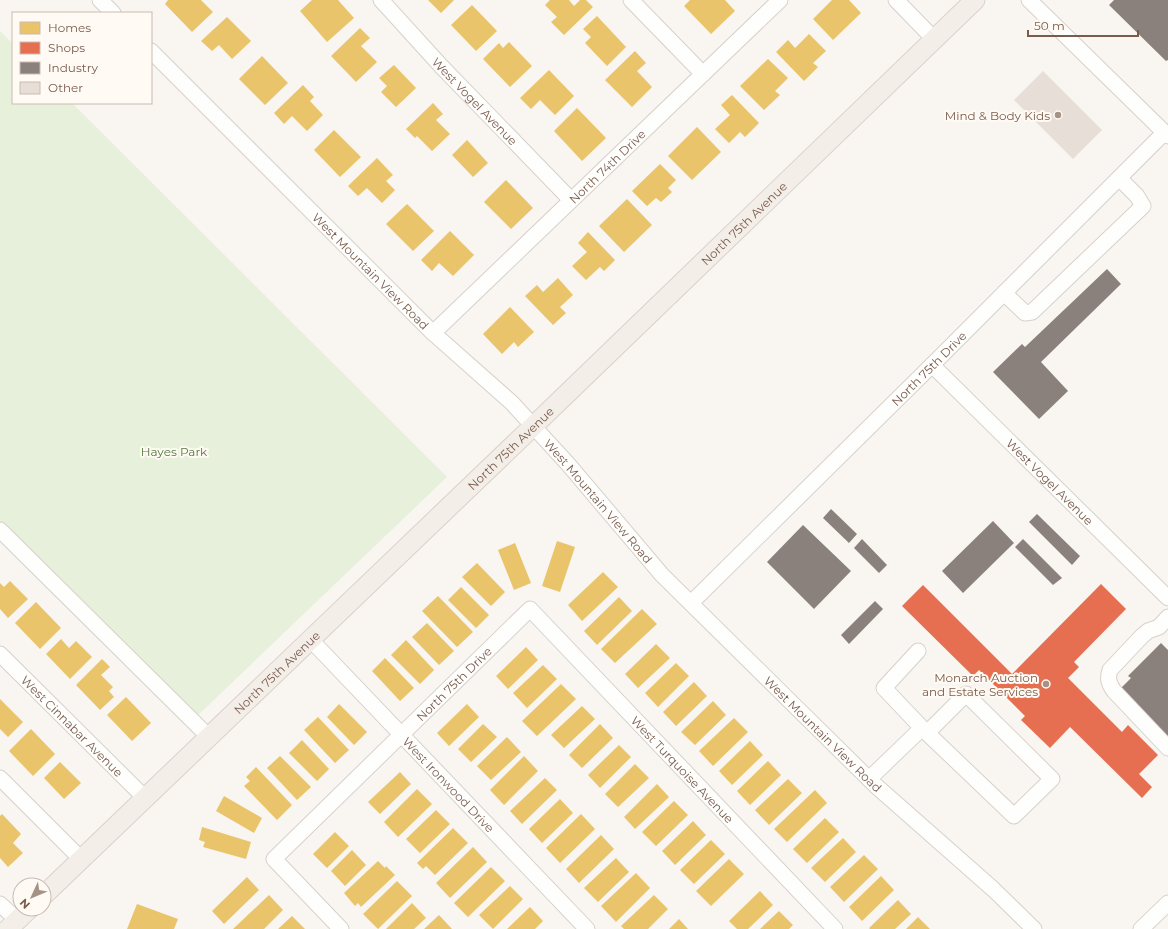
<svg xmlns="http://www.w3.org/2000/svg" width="1168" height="929" font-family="Montserrat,sans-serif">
  <rect width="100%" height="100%" fill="#f9f5f0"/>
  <!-- green -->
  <path fill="#e7f0db" d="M0 31 13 44V103H72L447 477 195 718 0 523Z"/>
  <!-- homes -->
  <path fill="#e9c46a" d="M168 0H201L213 12 192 32 165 4Z
    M312 0H338L354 18 327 42 300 11Z
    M428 0H454L441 13Z
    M550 0H569L574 6 580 0H586L593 7 564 35 551 22 557 17 545 5Z
    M690 0H725L735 11 711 34 684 6Z
    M832 0H849L861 13 833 40 813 19Z
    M472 5 497 31 476 51 451 25Z
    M597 16 626 47 607 66 585 43 591 37 583 29Z
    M227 17 251 41 232 59 219 45 212 51 201 41Z
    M360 28 370 38 361 46 377 62 356 82 331 56Z
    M809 34 826 51 813 63 818 67 804 81 776 52 788 40 795 48Z
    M509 42 532 66 510 87 483 59 499 43 503 48Z
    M635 51 646 63 637 71 652 87 632 107 605 80Z
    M262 56 288 83 265 105 239 79Z
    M768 59 788 78 775 91 780 95 764 110 740 86Z
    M394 65 416 88 396 107 381 92 387 86 379 78Z
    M549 70 574 96 555 115 540 100 531 109 520 98Z
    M303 85 314 97 310 101 323 115 307 131 292 116 284 124 274 113Z
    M732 95 759 123 745 137 740 132 729 143 715 129 730 115 721 105Z
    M433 103 443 114 436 120 450 134 432 151 417 136 415 138 406 129Z
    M577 108 606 138 582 161 554 131Z
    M697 127 721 152 692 180 668 156Z
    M334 130 361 157 340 177 314 150Z
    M467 140 488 163 473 177 452 155Z
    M377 158 393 175 386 181 395 190 382 203 367 188 358 196 348 186Z
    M660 164 676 180 668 188 672 192 661 202 656 198 647 206 632 191Z
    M506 180 533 208 511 229 484 202Z
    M627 199 652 225 624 252 599 226Z
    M407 204 434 231 413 251 386 224Z
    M450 231 474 255 453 276 439 263 432 271 421 260Z
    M588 232 615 260 604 271 600 267 586 280 572 266 587 252 578 243Z
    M558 278 573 295 560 307 566 313 553 325 525 296 537 285 543 292Z
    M510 307 534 332 518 347 514 342 502 354 483 334Z
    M557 541 575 547 560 592 542 586Z
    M515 543 531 583 514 590 498 550Z
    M477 563 505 592 491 606 462 577Z
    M603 572 618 587 582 621 568 605Z
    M10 581 28 599 8 618 0 609V583L4 587Z
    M461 587 489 615 476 628 448 600Z
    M438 596 473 632 457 647 422 611Z
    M619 597 632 611 597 645 584 631Z
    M36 602 61 628 40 649 15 623Z
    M642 609 657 624 615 663 601 649Z
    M427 623 454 651 439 665 412 637Z
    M61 639 69 648 76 641 92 657 70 679 46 654Z
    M406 640 434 670 420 684 391 655Z
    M656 644 670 658 638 688 625 674Z
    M526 647 538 660 508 689 496 676Z
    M385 658 414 688 400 701 372 671Z
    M102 659 110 667 101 675 113 687 109 691 114 697 100 710 76 685Z
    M676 663 689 676 658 707 645 693Z
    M543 665 557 679 527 708 513 693Z
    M694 682 707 696 676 726 663 712Z
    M561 684 576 699 537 736 522 721Z
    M126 697 151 723 132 741 107 715Z
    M0 699 23 722 8 737 0 729Z
    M713 701 726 715 695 745 681 732Z
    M339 704 367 732 354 745 327 717Z
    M467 704 479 717 449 746 437 733Z
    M582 706 595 719 564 748 551 735Z
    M318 717 349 750 335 763 304 730Z
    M734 718 748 732 713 766 699 751Z
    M483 724 497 737 471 762 458 749Z
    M600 724 613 738 582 768 569 755Z
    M31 729 55 754 33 776 9 751Z
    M507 737 521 752 491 780 477 766Z
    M302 740 329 769 317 781 289 753Z
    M750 741 763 755 732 785 719 771Z
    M619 745 631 757 600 788 588 775Z
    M280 756 311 787 297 800 267 768Z
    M524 756 538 771 504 805 490 790Z
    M768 761 781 775 750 805 737 791Z
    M60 762 81 783 64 799 44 778Z
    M635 764 649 778 618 807 605 794Z
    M256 767 292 805 277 820 244 786 250 781 246 777Z
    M400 772 411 784 380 814 368 802Z
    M545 778 557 790 522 824 510 811Z
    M788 779 802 793 769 825 755 810Z
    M657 784 669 797 635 829 624 817Z
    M417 789 432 804 398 837 384 822Z
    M815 790 827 803 787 842 774 829Z
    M224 796 262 818 254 833 216 811Z
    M560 799 573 813 542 843 529 829Z
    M674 801 688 815 656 846 642 832Z
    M436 810 450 824 420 853 406 839Z
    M2 814 21 834 13 843 23 853 8 867 0 858V816Z
    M581 814 595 829 560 863 546 848Z
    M825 818 839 832 807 863 793 849Z
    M693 821 706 835 675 865 662 851Z
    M202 827 251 842 246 859 203 847 205 842 199 840Z
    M453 828 468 843 435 875 426 866 423 869 417 863Z
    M335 832 349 846 327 868 313 854Z
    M601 835 614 849 579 883 566 869Z
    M843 838 856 852 825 882 811 868Z
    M711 840 725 854 694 884 680 870Z
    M473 847 487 862 450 898 436 883Z
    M352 850 366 865 345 886 331 871Z
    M864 855 878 869 844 902 830 887Z
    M616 858 629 872 598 902 584 888Z
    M729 859 744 874 711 906 696 891Z
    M378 861 385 868 386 866 395 875 361 907 358 903 355 906 344 893Z
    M491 867 505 881 468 917 454 903Z
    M636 873 650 888 616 922 601 906Z
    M881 876 894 890 862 921 849 907Z
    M247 877 259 890 224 924 212 911Z
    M397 881 412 896 378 929 363 914Z
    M510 886 523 899 493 929 479 915Z
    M760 891 773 905 748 929H737L729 921Z
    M269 895 283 910 264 929H233Z
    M654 895 668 909 648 929H624L621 926Z
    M898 900 911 914 895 929H870L869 928Z
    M412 903 426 918 414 929H386Z
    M137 904 178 919 174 929H127Z
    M530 907 543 921 535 929H507Z
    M779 911 793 925 789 929H760Z
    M439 915 452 929H424Z
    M292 916 305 929H278Z
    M918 917 930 929H906Z
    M679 919 688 929H669Z"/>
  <!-- shops -->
  <path fill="#e76f51" d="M1101 584 1126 609 1074 662 1079 667 1068 678 1122 732 1128 725 1158 755 1139 774 1152 787 1142 798 1070 727 1050 748 1021 720 1025 716 979 670 973 676 902 606 923 585 1012 674Z"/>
  <!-- industry -->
  <path fill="#8a817c" d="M1114 0H1168V60L1166 61 1109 5Z
    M1107 269 1121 284 1041 362 1068 391 1039 419 993 372 1022 344 1025 347Z
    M831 509 857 534 849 543 823 518Z
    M1037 514 1080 556 1072 565 1029 522Z
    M993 521 1014 543 963 593 942 571Z
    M803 525 851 571 814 609 767 562Z
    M862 539 887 565 879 573 854 548Z
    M1023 539 1062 578 1053 585 1015 547Z
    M875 601 883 609 849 644 841 635Z
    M1161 643 1168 650V739L1120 689 1131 678 1128 676Z"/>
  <!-- building -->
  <path fill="#e6ded7" d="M1043 71 1102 130 1073 159 1014 100Z"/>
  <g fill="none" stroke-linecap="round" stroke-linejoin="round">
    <defs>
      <g id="minor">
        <path d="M100 0 113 13"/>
        <path id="s1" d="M381 0 441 66 571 200"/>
        <path d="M631 0 703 74"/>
        <path d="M896 0 935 40"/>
        <path d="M1029 0 1168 136"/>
        <path id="s2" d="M151 51 433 333 512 403 568 464 662 575 875 785 993 889 1034 929"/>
        <path d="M1004 293 1025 313 1032 312 1143 206 1137 196 1119 178"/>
        <path id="s3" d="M433 333 780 0"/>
        <path id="s4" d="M932 365 1168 598"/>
        <path d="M0 530 209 737"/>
        <path id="s5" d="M691 603 932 365 1164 133"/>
        <path d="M1168 617 1159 627 1148 631 1142 636 1110 670C1107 679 1109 684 1114 691L1168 748"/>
        <path id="s6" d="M310 639 587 929"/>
        <path d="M918 651 884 688 922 728"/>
        <path id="s7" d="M0 654 145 798"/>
        <path d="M0 778 81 859"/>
        <path d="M869 779 922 728 927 733 1014 816 1052 779 966 694 927 733"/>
        <path d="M0 904 17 920"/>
        <path id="s8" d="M341 929 274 859 530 609 835 929"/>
        <path d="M1141 929 1168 903"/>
      </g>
      <g id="major">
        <path id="s9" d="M44 895 550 410 975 0"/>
        <path d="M8 929 29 909"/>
      </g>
    </defs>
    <!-- minor casing -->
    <use href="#minor" stroke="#d7d1cb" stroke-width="17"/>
    <!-- major casing -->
    <use href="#major" stroke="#dad1cc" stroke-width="21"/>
    <!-- minor -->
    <use href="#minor" stroke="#fefefd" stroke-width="15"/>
    <!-- major -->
    <use href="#major" stroke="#f3eee8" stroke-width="19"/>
  </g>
  <!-- markers -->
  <g fill="#a69286" stroke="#fffaf3" stroke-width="1.5">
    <circle cx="1058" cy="115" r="4"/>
    <circle cx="1046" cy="684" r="4"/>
  </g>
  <g text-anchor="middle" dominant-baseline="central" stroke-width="4" stroke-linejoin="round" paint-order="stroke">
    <!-- street labels -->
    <g font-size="12" fill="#7a5c4d" stroke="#fffaf3">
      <text stroke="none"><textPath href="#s1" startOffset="138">West Vogel Avenue</textPath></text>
      <text stroke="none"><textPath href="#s3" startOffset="241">North 74th Drive</textPath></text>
      <text stroke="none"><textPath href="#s9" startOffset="970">North 75th Avenue</textPath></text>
      <text stroke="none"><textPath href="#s2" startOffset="311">West Mountain View Road</textPath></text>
      <text stroke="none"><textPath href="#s5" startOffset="334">North 75th Drive</textPath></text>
      <text stroke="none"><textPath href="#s9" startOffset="646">North 75th Avenue</textPath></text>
      <text stroke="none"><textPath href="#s4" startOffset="166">West Vogel Avenue</textPath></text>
      <text stroke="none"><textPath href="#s2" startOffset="635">West Mountain View Road</textPath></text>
      <text stroke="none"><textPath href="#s9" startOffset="322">North 75th Avenue</textPath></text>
      <text stroke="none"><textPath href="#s8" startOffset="348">North 75th Drive</textPath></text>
      <text stroke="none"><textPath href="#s7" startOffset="102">West Cinnabar Avenue</textPath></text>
      <text stroke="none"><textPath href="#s2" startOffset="959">West Mountain View Road</textPath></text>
      <text stroke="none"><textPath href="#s8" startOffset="676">West Turquoise Avenue</textPath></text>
      <text stroke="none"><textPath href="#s6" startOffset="201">West Ironwood Drive</textPath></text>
    </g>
    <!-- poi labels -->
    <g font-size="12" fill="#7a5c4d" stroke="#fffaf3" text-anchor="end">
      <text x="1050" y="115">Mind &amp; Body Kids</text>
      <text x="1038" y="677">Monarch Auction<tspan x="1038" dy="14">and Estate Services</tspan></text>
    </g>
    <!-- park labels -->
    <g font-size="12" fill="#537a41" stroke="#fffaf3">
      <text x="174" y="451">Hayes Park</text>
    </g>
  </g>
  <!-- legend -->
  <rect x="12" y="12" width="140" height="92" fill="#fffaf3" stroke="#cabbb1"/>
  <rect x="20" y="22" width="20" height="12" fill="#e9c46a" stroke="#cabbb1"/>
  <text x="48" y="32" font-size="12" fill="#7a5c4d">Homes</text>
  <rect x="20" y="42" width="20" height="12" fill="#e76f51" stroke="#cabbb1"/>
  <text x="48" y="52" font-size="12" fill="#7a5c4d">Shops</text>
  <rect x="20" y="62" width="20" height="12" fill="#8a817c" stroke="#cabbb1"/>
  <text x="48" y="72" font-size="12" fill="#7a5c4d">Industry</text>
  <rect x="20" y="82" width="20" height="12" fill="#e6ded7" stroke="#cabbb1"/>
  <text x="48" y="92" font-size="12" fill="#7a5c4d">Other</text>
  <!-- north arrow -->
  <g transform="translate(32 897) rotate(226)"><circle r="19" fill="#fffaf3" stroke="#cabbb1"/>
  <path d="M0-3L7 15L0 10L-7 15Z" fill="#a69286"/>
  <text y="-6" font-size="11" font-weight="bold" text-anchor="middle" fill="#7a5c4d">N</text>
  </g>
  <!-- scale -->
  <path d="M1028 30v6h110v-6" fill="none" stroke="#7a5c4d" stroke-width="2"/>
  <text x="1034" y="30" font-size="12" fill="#7a5c4d" stroke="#fffaf3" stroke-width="3" paint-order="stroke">50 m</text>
</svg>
